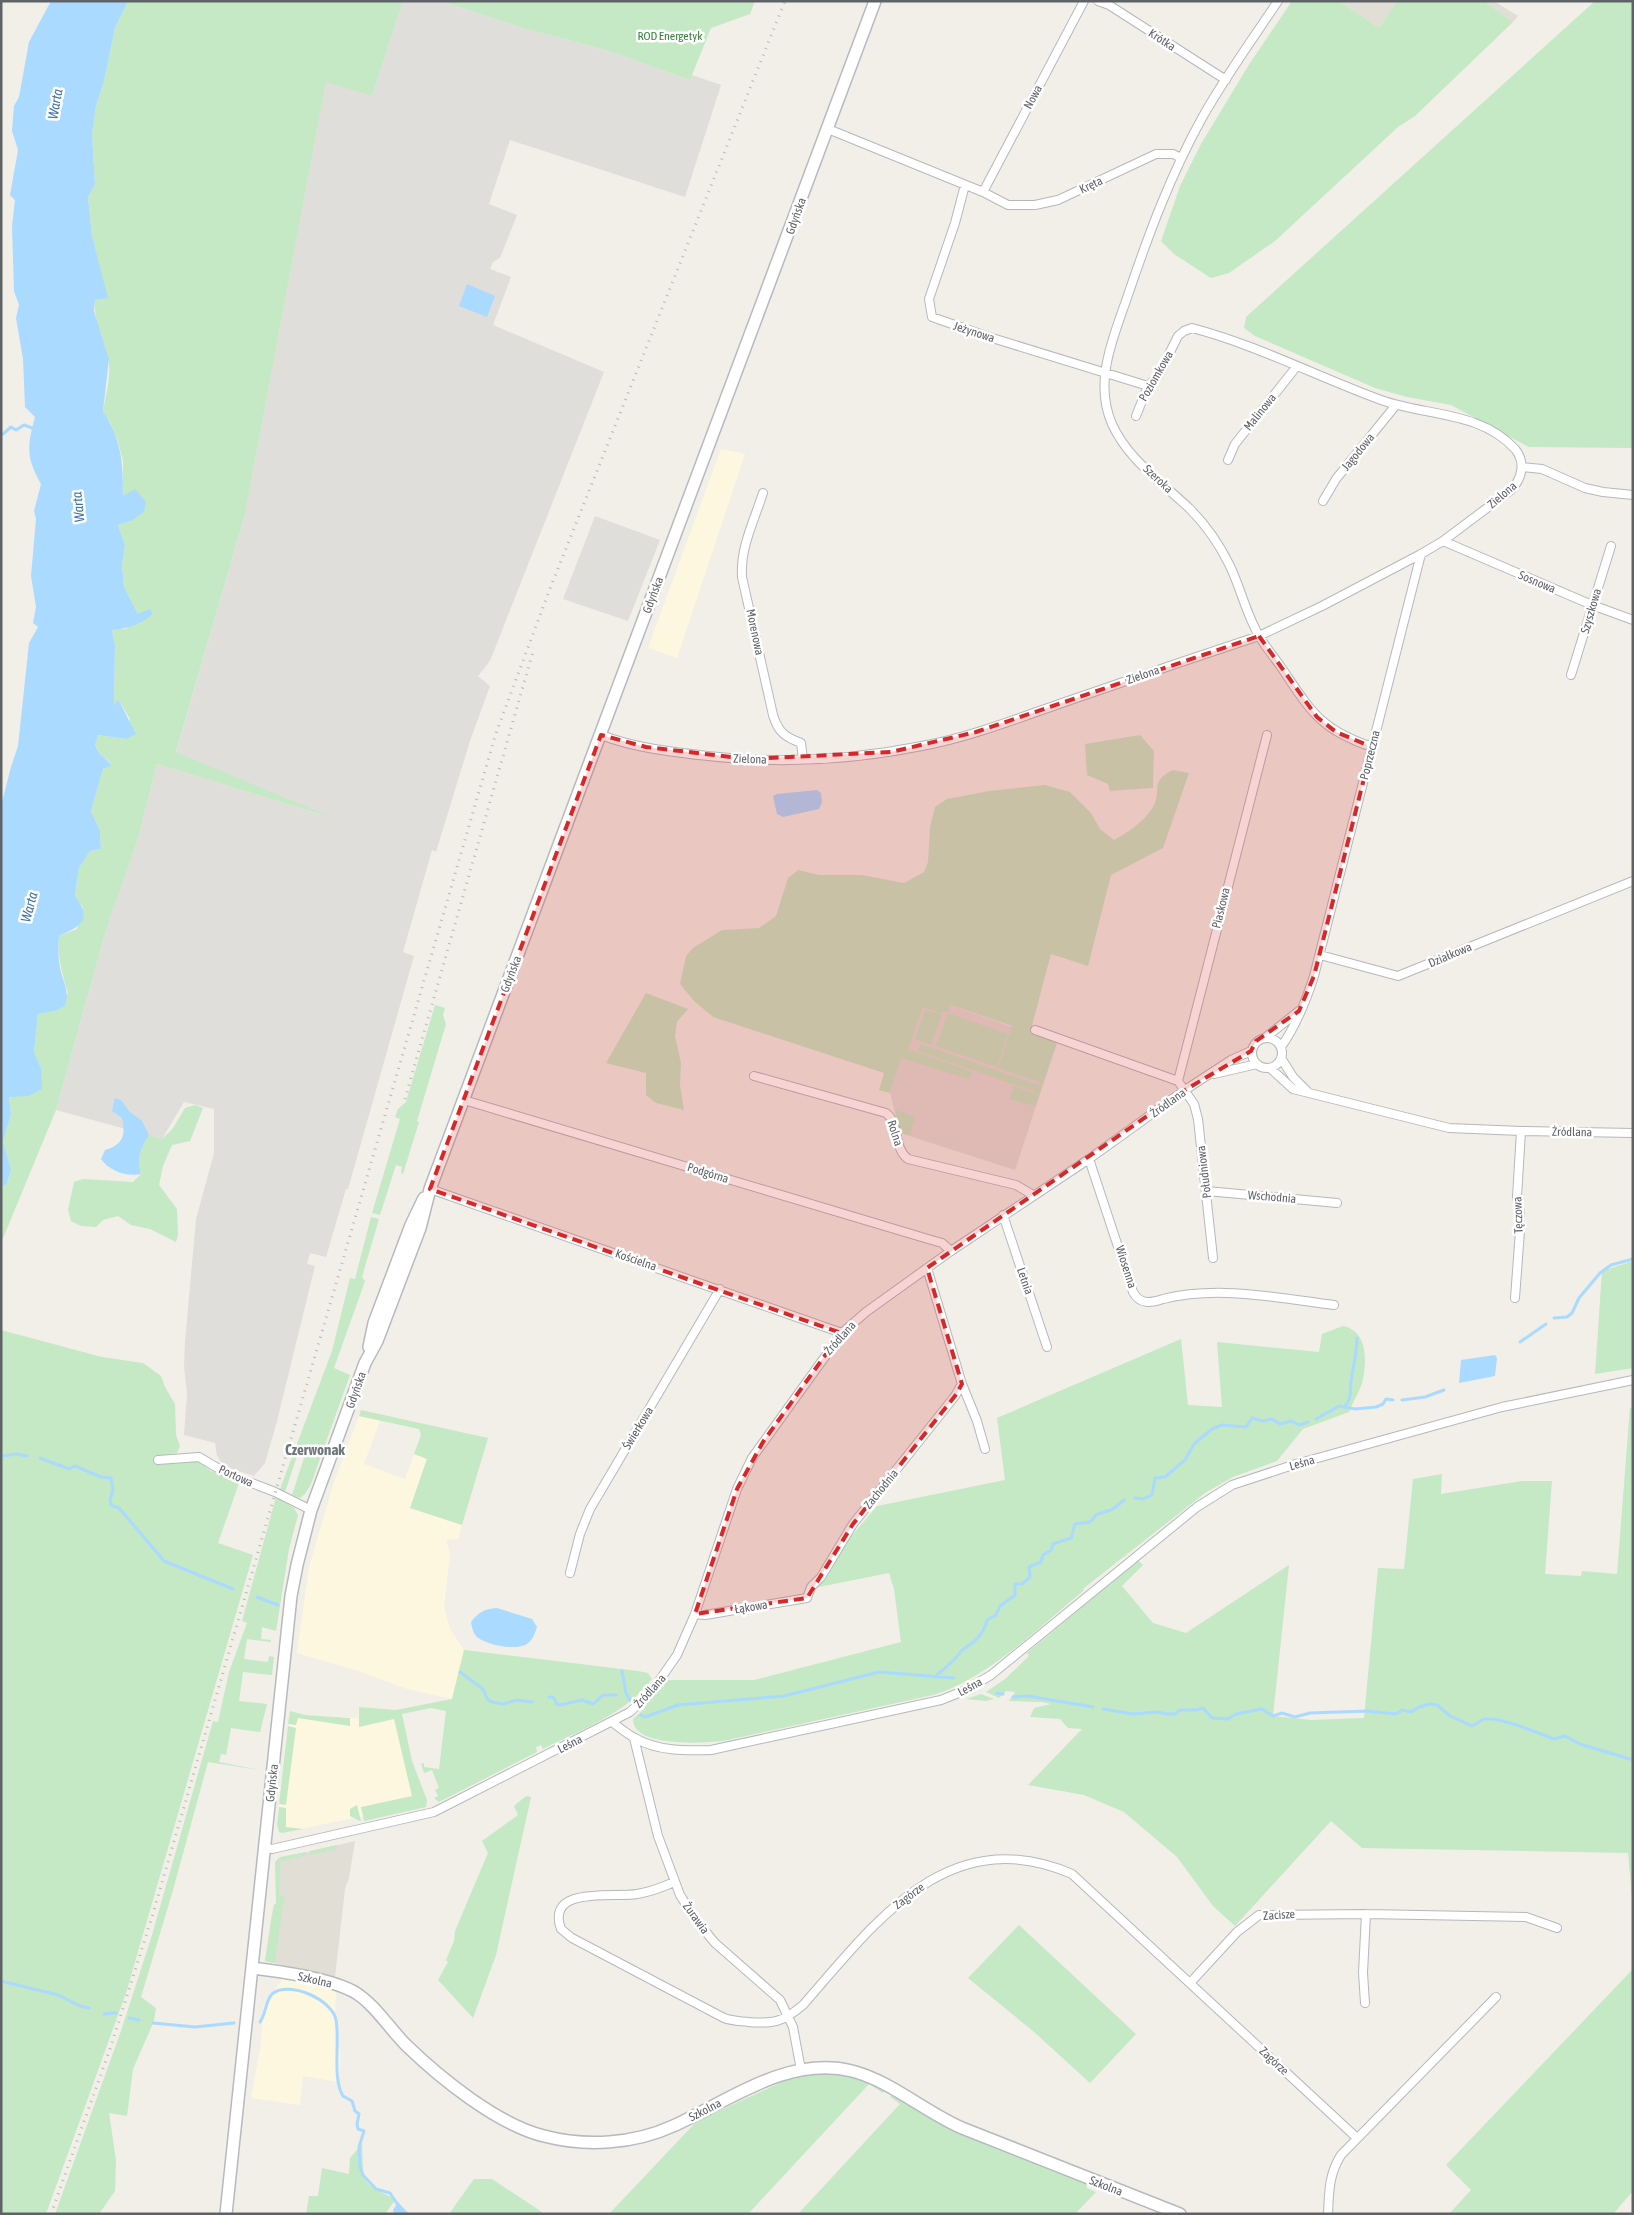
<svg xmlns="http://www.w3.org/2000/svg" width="1634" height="2215" font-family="'Asap Condensed',sans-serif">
  <rect width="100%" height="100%" fill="#f1efe8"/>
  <!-- commercial -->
  <path fill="#fef7e0" d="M721 449 745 454 677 658 648 648Z
    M359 1416 380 1421 364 1464 405 1479 414 1454 427 1459 410 1508 462 1525 458 1539 446 1540 450 1553 444 1606 450 1629 464 1650 452 1699 407 1689 355 1670 297 1653 309 1567 334 1482Z
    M359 1707 396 1710 419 1808 387 1811 287 1832 277 1824 290 1711 305 1715 358 1718Z
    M283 1978 336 1991 335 2012 338 2046 340 2051 339 2082 303 2076 300 2105 251 2098 261 2043 263 2007Z"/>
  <!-- industrial -->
  <path fill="#e0deda" d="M403 1H441L520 27 609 51 690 80 692 75 721 85 685 197 510 140 489 204 517 215 500 258 493 262 490 269 511 277 493 325 604 372 490 661 478 676 490 686 470 741 436 852 432 850 403 952 414 956 348 1189H346L326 1257 310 1253 307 1264 315 1266 277 1421 265 1463 254 1476 229 1468 222 1463 217 1456 215 1443 184 1435 187 1394 184 1367 185 1341 196 1219 214 1153V1109L184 1102 162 1139 56 1110 106 930 137 842 157 764 326 816 176 753 245 514 326 81 372 96Z
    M595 516 660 540 628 621 563 599Z"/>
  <!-- education -->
  <path fill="#e1ded6" d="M1339 1H1397L1379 28Z
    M1484 1H1494L1518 16 1513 22Z
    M920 994 1057 1043 1015 1170 900 1133 890 1093Z
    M355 1841 349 1878 345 1889 335 1977 265 1961 271 1919 274 1905 276 1904 277 1859Z"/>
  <!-- green -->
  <path fill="#c5e8c5" d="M128 1H403L372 96 326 82 245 514 176 752 333 818 157 764 137 842 106 930 56 1110 1 1243V1186L7 1184 11 1169 3 1142 11 1114 9 1096H29L41 1068 34 1052 38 1014 55 1011 68 993C62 973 57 956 59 936L77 929 83 907 75 897 79 868 90 851 101 849 100 831 91 811 103 769 112 764 100 754 95 744 98 735 126 739 130 719 118 699 114 706 115 645 112 629H126L138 614 124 587 122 565 125 545 118 525 131 521 123 497V461L118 441 111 424 103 411C106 394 112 374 108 357 104 337 93 320 95 300L107 298 92 236 88 197 95 184 92 134 96 106 104 81 115 28Z
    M441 1H755L750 14 711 28 690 80 609 51 520 27Z
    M1292 1H1339L1379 28 1397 1H1484L1513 22 1415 116 1398 127 1275 241 1229 273 1211 278 1174 254 1161 241 1180 186 1201 144 1250 63Z
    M1595 1H1633V448L1529 447 1451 405 1407 397 1375 388 1255 336 1244 328 1246 317Z
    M1140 735 1154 751 1153 788 1110 791 1108 784 1087 775 1085 744Z
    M1173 770 1189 773 1163 848 1111 875 1088 966 1051 954 1030 1033 1057 1043 1035 1106 1009 1099 1014 1086 1035 1094 1036 1092 918 1051 921 1044 1039 1085V1082L998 1068 1012 1026 951 1005 948 1013 1008 1034 997 1067 936 1046 948 1013 943 1011 942 1014 923 1007 908 1049 972 1072 969 1079 901 1058 890 1093 879 1090 884 1073 713 1017 694 1001 680 984 686 956 693 948 722 930 759 928 776 916 788 878 798 870 819 875H862L904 883 924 872 928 862 930 827 935 807 947 799 989 791 1045 785 1070 792 1091 813 1100 829 1114 840C1128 833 1147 819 1154 805 1162 789 1149 782 1173 770Z
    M646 993 688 1009 677 1022 675 1036 681 1063 680 1085 684 1110 656 1103 646 1095V1073L606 1063Z
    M435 1005 445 1008 443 1015 446 1024 417 1121 419 1122 403 1174 401 1173 402 1167 396 1165 380 1215 372 1213 400 1119 395 1117 398 1109 406 1102Z
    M925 1010 942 1015 931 1045 915 1039Z
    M195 1105 203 1108 190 1141 172 1145 163 1166 159 1185 177 1209 178 1235 176 1242 150 1229 131 1225 118 1216 103 1220 96 1227 81 1226 71 1221 68 1210 74 1182 83 1179 133 1182 141 1174C137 1159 140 1149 149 1135L162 1139 173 1128 185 1108Z
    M895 1110 915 1117 910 1135 900 1133Z
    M371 1217 379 1219 362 1277 365 1281 334 1368 350 1375 311 1484 305 1494 300 1498 292 1495 306 1452 299 1450 285 1492 280 1489 332 1351 350 1278 355 1279Z
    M1633 1261V1368L1595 1374 1602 1271Z
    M1343 1326C1367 1331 1367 1359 1363 1379 1361 1390 1353 1401 1349 1412L1303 1429 1277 1461 1233 1477 1205 1493 1084 1588 1083 1591C1041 1626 985 1680 933 1695L723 1741C704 1743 632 1748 633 1719L645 1708V1705L668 1680H754L901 1642 894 1589 889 1573 814 1588 827 1577 849 1539 877 1506 1005 1480 997 1418 1181 1339 1188 1405 1222 1407 1217 1342 1319 1352 1322 1334Z
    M1 1330 102 1357 143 1363 161 1376 165 1387 175 1404 176 1435 180 1446 177 1453 158 1456 160 1465 189 1461 199 1462 211 1471 239 1483 218 1543 253 1555 126 1993 46 2214H1Z
    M1633 1407V1907L1628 1853 1362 1848 1331 1821 1235 1926 1213 1906 1177 1857 1124 1812 1084 1795 1028 1785 1082 1729 1068 1728 1060 1719 1030 1717 1034 1708 1051 1704 1042 1702 1009 1701 1015 1692 1006 1691 999 1698 986 1692 1005 1679 1029 1656 1027 1653 1138 1560 1143 1565 1122 1586 1153 1623 1186 1633 1289 1565 1273 1716 1311 1720 1364 1718 1378 1568 1404 1569 1413 1479 1442 1474 1441 1494 1522 1481H1552L1545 1574 1581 1576 1582 1571 1617 1574 1630 1408Z
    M361 1410 488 1438 462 1525 410 1508 427 1459 414 1454 421 1435 419 1429 359 1416Z
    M276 1497 294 1508 298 1515 289 1549 276 1631 262 1627 261 1639 271 1640V1642L247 1639 244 1659 268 1662 269 1656 274 1657 272 1675 243 1672 239 1701 267 1704 260 1732 231 1728 226 1755 221 1754 219 1762 260 1770 208 1762 173 1890 141 1997 156 2008 154 2021 133 2069 127 2116 109 2113 116 2160 115 2191 99 2214H55L121 2031 152 1935 213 1721 218 1722 229 1672 247 1623 242 1621Z
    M464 1650 638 1671 648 1673 652 1679C626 1714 580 1730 543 1749L541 1745 536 1747 537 1752 439 1802 434 1798 438 1796 435 1790 439 1788 432 1770 424 1773 421 1764 424 1763V1767L439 1769 446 1711 431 1708 402 1714 412 1761 427 1800 426 1807 364 1821 361 1807 412 1796 394 1719 359 1727V1707L396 1710 452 1699Z
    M981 1694 994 1699 986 1701 966 1699Z
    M290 1711 305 1715 350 1718V1726L298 1718 296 1725 288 1724Z
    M288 1726 296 1728 286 1805 279 1804Z
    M526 1796 531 1797 496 1955 473 2018 438 1980 448 1962 446 1960 454 1941 455 1931 488 1853 482 1841 518 1815 514 1806Z
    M357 1805 361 1821H360L350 1816V1809Z
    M279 1807 286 1808V1827L303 1829 282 1833 279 1832 277 1824Z
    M337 1845 336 1849 310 1855V1851Z
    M306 1852V1855L280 1862 279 1896 284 1897 275 1963 265 1961 274 1905 276 1904 275 1862 280 1857Z
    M1019 1925 1136 2034 1090 2083 1033 2031 968 1978Z
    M1633 1969V2191L1613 2214H1449L1471 2190 1446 2165Z
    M826 2072C848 2075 866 2080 885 2089L883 2093 869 2084 748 2214H609L697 2121 793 2077Z
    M892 2094 941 2124 1086 2183 1087 2188 1096 2192 1075 2214H798L900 2104 890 2097Z
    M362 2144C364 2182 359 2183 396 2199L385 2214H306L309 2196H318L322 2168 349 2174 350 2158Z
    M474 2179H492L545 2214H449Z"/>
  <!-- water -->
  <path fill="#aadaff" d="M51 1H128L115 28 104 81 96 106 92 134 95 184 88 197 92 236 108 298 95 300 94 311 109 359 103 411C122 440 123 463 123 496L135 489 146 502 144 512 131 521 118 525 125 545 122 565 124 587 138 614 150 609 153 614C139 625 130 628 112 630L115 645 114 705 118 699 136 734 126 739 98 735 95 745 100 754 112 765 103 769 91 811 100 831 101 849 90 851 79 868 75 896C93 920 81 926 59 936 58 948 58 960 61 972 65 987 69 990 65 1006L55 1011 38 1014 34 1052 41 1068 42 1089 29 1096 9 1097 11 1114 3 1142 11 1169 7 1184 1 1186V806L11 767 18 746 29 643 38 627 33 623 36 607 31 576 36 519 34 511 41 484C26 457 27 447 35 417L25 407 23 359 16 318 19 305 14 291 12 226 15 200 10 195 18 150 12 131 14 106 19 97 29 42Z
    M467 284 495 296 487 317 459 306Z
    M817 790 821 793 822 802 819 809 783 817 777 814 773 796 777 794Z
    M115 1098 121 1100 129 1111 142 1121 149 1135C140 1149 137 1159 141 1174 127 1177 109 1171 101 1159L105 1150C123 1145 126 1135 122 1118L112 1111Z
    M1495 1355 1497 1358 1495 1376 1459 1383 1461 1360Z
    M497 1608 532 1619 537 1627C535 1633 533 1640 527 1644 516 1651 487 1645 477 1637 473 1633 472 1628 471 1622 479 1612 484 1609 497 1608Z
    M398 2202 409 2214H394L393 2210Z"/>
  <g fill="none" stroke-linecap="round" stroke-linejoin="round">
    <!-- stream -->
    <path stroke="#aadaff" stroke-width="3" d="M3 434 11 427 16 430 24 425 32 428
      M1554 1318 1567 1317 1572 1313 1579 1298 1600 1273 1611 1265 1633 1259
      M1520 1342 1546 1324
      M1402 1400 1425 1397 1444 1390
      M1344 1407C1352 1399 1350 1392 1351 1382 1353 1367 1357 1354 1357 1338
      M1316 1419 1339 1406 1355 1409 1376 1407 1383 1404 1386 1399 1393 1400
      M1 1456 17 1454 27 1456
      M40 1458 69 1469 75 1466 101 1477 111 1478 113 1490 110 1500 111 1505 119 1508 164 1561 233 1589
      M1135 1498 1143 1499 1152 1495 1155 1478 1165 1477 1185 1460 1194 1444 1212 1429 1222 1425 1246 1427 1252 1418 1263 1421 1272 1419 1280 1424 1291 1421 1299 1425 1308 1422
      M257 1597 278 1605
      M622 1671 626 1693 630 1700
      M460 1672 483 1689 488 1700 492 1702 504 1704 516 1700 532 1702
      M935 1677C942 1670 958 1658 961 1651 973 1643 984 1635 987 1620L996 1615 1000 1606 1015 1595V1584H1022L1030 1577 1029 1567 1041 1562 1043 1555 1051 1550 1053 1544 1071 1538 1075 1524 1090 1522 1096 1515 1113 1509 1124 1500
      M997 1693 1003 1694
      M549 1697H553L557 1704 560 1705 582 1700 593 1704 603 1695H616
      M1013 1697 1028 1696 1093 1707
      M1103 1709 1133 1714 1157 1712 1167 1714H1175L1180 1710H1196L1203 1708 1212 1718 1228 1719 1236 1714 1262 1709 1273 1716 1282 1713 1295 1717 1310 1713 1368 1711 1396 1714 1402 1710 1411 1712 1419 1707 1430 1704 1437 1705 1450 1716 1472 1726C1476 1725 1478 1722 1482 1720 1495 1714 1540 1734 1554 1739L1565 1736 1580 1744 1633 1760
      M641 1715 645 1717 678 1705 784 1696 879 1672 954 1678
      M1 1981 58 1995 80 2006 89 2008
      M104 2014 116 2013
      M129 2018 139 2020
      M260 2022C266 2014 265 2002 272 1994 289 1980 333 2000 336 2020 340 2041 332 2079 343 2096L352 2101 355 2111 359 2114 357 2124 358 2129 364 2131 359 2147 360 2167 363 2175 376 2189 390 2193 398 2205
      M153 2023 195 2027 234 2023"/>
    <defs>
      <path id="street" d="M1098 1 1109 5 1226 80
        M1278 1C1252 40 1225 77 1202 118 1171 174 1149 233 1128 295 1114 336 1093 381 1112 424 1128 460 1163 483 1190 509 1206 525 1219 544 1229 564 1239 584 1244 606 1254 626 1260 641 1272 654 1281 667 1311 711 1319 729 1372 747
        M828 129 983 192 1008 205H1035L1058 200 1156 154H1173L1181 158
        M965 185 955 223 929 299 932 317 989 337 1148 386
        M983 192 1084 1
        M1228 460 1235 444 1297 366
        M1522 467 1542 469 1585 488 1603 492 1633 495
        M763 493C754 521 740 548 742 577L773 715C778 732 785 737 801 743L803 759
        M1323 501 1336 479 1396 405
        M1443 541 1592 605 1633 620
        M1571 675 1611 546
        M601 735C635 748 672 752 708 756 779 764 852 760 922 746 970 737 1016 719 1062 703 1128 680 1193 658 1259 636L1322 606 1421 554 1443 541 1511 490C1522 479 1526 462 1515 449 1481 411 1425 416 1381 400 1318 377 1257 345 1192 328L1184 331 1178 336 1158 376 1148 386 1136 416
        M1320 955 1398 976 1633 881
        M1035 1030 1178 1081
        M1266 1037 1299 1011
        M1252 1053a15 15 0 1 1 30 0a15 15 0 1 1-30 0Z
        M1281 1047C1296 1026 1306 1001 1314 976L1421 554
        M1281 1058 1293 1077 1307 1091
        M1270 1068 1293 1089 1449 1128 1521 1131 1633 1133
        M1214 1074 1257 1064
        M754 1076 886 1113C900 1123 893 1148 908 1159L1016 1185 1033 1195
        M464 1100 928 1239 942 1243 951 1251
        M1089 1159 1133 1292C1140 1305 1151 1303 1163 1299 1219 1285 1278 1298 1334 1305
        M430 1189 842 1333
        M1207 1191 1337 1203
        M1003 1215 1047 1347
        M1213 1258 1198 1119 1194 1104 1178 1081 1267 735
        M1515 1298 1520 1231V1213L1517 1197 1521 1131
        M962 1384 977 1421 985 1449
        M158 1460 199 1457 226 1473 275 1492 311 1510
        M570 1573 580 1534 590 1509 720 1289
        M695 1614 705 1615 807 1598 811 1587 821 1577 853 1524 955 1396 962 1384 927 1268
        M612 1722C620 1728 627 1734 635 1738 656 1751 687 1751 711 1750L941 1700 966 1690 991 1675 1197 1507 1232 1485 1296 1464 1502 1407 1633 1380
        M634 1738 658 1836 680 1895 696 1920 715 1943 780 2000 793 2027 801 2070
        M264 1848 272 1849 434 1812 630 1712 652 1691 677 1655 695 1614 737 1489 752 1458 842 1333 866 1312 951 1251 1089 1159 1185 1090 1231 1060 1251 1051
        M674 1882C663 1887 650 1892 637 1894 616 1898 545 1885 561 1929L572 1938 724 2018C732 2021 740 2021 748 2022 774 2024 783 2022 803 2005 875 1923 948 1820 1072 1874L1357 2138
        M1190 1983 1237 1932 1259 1915 1366 1914 1526 1917 1557 1928
        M1365 2003 1363 1973 1366 1914
        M1328 2214C1329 2191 1329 2174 1341 2155L1496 1997"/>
      <path id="secondary" d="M369 1347 374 1323 411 1225 424 1198
        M252 1968C279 1971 333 1979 356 1993 376 2006 389 2028 406 2045 440 2078 498 2125 544 2136 586 2147 634 2144 673 2126 729 2101 788 2055 852 2071 891 2081 925 2112 962 2128L1180 2214
        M226 2214 291 1596 297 1565 311 1510 365 1363 377 1341 420 1228 430 1189 875 1"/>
    </defs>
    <!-- street casing -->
    <use href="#street" stroke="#b5b8bc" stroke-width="10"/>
    <!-- secondary casing -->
    <use href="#secondary" stroke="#b6babf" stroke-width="14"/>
    <!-- street -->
    <use href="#street" stroke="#fff" stroke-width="8"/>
    <!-- secondary -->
    <use href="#secondary" stroke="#fff" stroke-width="11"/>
    <!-- rail -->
    <path stroke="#b6b7b8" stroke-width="3" stroke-dasharray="1 6" stroke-linecap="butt" d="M405 1099 534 648
      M51 2214 110 2049 152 1917 496 733 551 586 785 1"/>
  </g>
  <!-- marked area -->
  <path fill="#d62828" fill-opacity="0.2" stroke="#d62828" stroke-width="4" stroke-dasharray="10 6" stroke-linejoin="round" d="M1259 636 1317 717 1336 732 1372 747 1314 976 1299 1011 1256 1041 1251 1051 1185 1090 927 1268 962 1384 955 1396 853 1524 807 1598 695 1614 737 1489 763 1442 841 1333 430 1189 601 735 646 747 748 759 891 752 976 732Z"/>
  <g text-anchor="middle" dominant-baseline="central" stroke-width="5" stroke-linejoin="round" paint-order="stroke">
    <!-- park labels -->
    <g font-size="12" fill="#348238" stroke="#fff">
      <text x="670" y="36">ROD Energetyk</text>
    </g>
    <!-- street labels -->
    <g font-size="12" fill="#5f6368" stroke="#fff">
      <text transform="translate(1162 40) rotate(33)">Krótka</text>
      <text transform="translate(1033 97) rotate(-62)">Nowa</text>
      <text transform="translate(1091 185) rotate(-25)">Kręta</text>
      <text transform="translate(796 216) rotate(-70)">Gdyńska</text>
      <text transform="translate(974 332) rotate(18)">Jeżynowa</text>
      <text transform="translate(1156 376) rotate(-60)">Poziomkowa</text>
      <text transform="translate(1260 412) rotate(-51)">Malinowa</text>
      <text transform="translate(1358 452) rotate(-51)">Jagodowa</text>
      <text transform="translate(1158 479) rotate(43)">Szeroka</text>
      <text transform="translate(1502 495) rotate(-41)">Zielona</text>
      <text transform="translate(1537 582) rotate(23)">Sosnowa</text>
      <text transform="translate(653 595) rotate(-69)">Gdyńska</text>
      <text transform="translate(1591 611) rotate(-74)">Szyszkowa</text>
      <text transform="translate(755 632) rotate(78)">Morenowa</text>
      <text transform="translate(1143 675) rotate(-19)">Zielona</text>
      <text transform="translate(1370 755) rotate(-76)">Poprzeczna</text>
      <text transform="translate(750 759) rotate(2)">Zielona</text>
      <text transform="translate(1221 908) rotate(-76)">Piaskowa</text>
      <text transform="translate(1450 955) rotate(-23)">Działkowa</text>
      <text transform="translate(511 974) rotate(-69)">Gdyńska</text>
      <text transform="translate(1168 1103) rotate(-36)">Źródlana</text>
      <text transform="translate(1572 1132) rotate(1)">Źródlana</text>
      <text transform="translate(895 1133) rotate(72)">Rolna</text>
      <text transform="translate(1204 1172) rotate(-97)">Południowa</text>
      <text transform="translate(708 1173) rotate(17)">Podgórna</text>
      <text transform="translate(1272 1197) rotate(5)">Wschodnia</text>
      <text transform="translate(1518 1215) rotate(-92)">Tęczowa</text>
      <text transform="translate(636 1260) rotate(19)">Kościelna</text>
      <text transform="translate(1126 1267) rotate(72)">Wiosenna</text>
      <text transform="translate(1025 1281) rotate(71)">Letnia</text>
      <text transform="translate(840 1338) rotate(-48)">Źródlana</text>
      <text transform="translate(356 1390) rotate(-70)">Gdyńska</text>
      <text transform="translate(638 1428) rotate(-59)">Świerkowa</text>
      <text transform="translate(1302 1463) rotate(-16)">Leśna</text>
      <text transform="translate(236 1476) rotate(24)">Portowa</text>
      <text transform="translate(881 1489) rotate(-51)">Zachodnia</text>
      <text transform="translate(751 1607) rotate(-9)">Łąkowa</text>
      <text transform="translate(970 1687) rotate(-28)">Leśna</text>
      <text transform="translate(650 1691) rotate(-48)">Źródlana</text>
      <text transform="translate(570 1744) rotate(-27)">Leśna</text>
      <text transform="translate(272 1783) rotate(-84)">Gdyńska</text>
      <text transform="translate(909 1896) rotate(-37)">Zagórze</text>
      <text transform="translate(1279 1915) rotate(-4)">Zacisze</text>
      <text transform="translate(696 1918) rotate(54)">Żurawia</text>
      <text transform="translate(315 1980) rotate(13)">Szkolna</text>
      <text transform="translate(1274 2061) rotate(43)">Zagórze</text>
      <text transform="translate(705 2110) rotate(-27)">Szkolna</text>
      <text transform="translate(1106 2186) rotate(21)">Szkolna</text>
    </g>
    <!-- water labels -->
    <g font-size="14" font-style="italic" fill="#4174aa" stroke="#fff">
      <text transform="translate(55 104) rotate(-80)">Warta</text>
      <text transform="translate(78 507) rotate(-96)">Warta</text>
      <text transform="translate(29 907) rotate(-75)">Warta</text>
    </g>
    <!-- quarter labels -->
    <g font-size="15" font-weight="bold" fill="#70757a" stroke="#fff">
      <text x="315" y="1449">Czerwonak</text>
    </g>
  </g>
  <!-- border -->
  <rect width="1634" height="2215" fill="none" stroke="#5f6368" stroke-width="5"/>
</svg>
